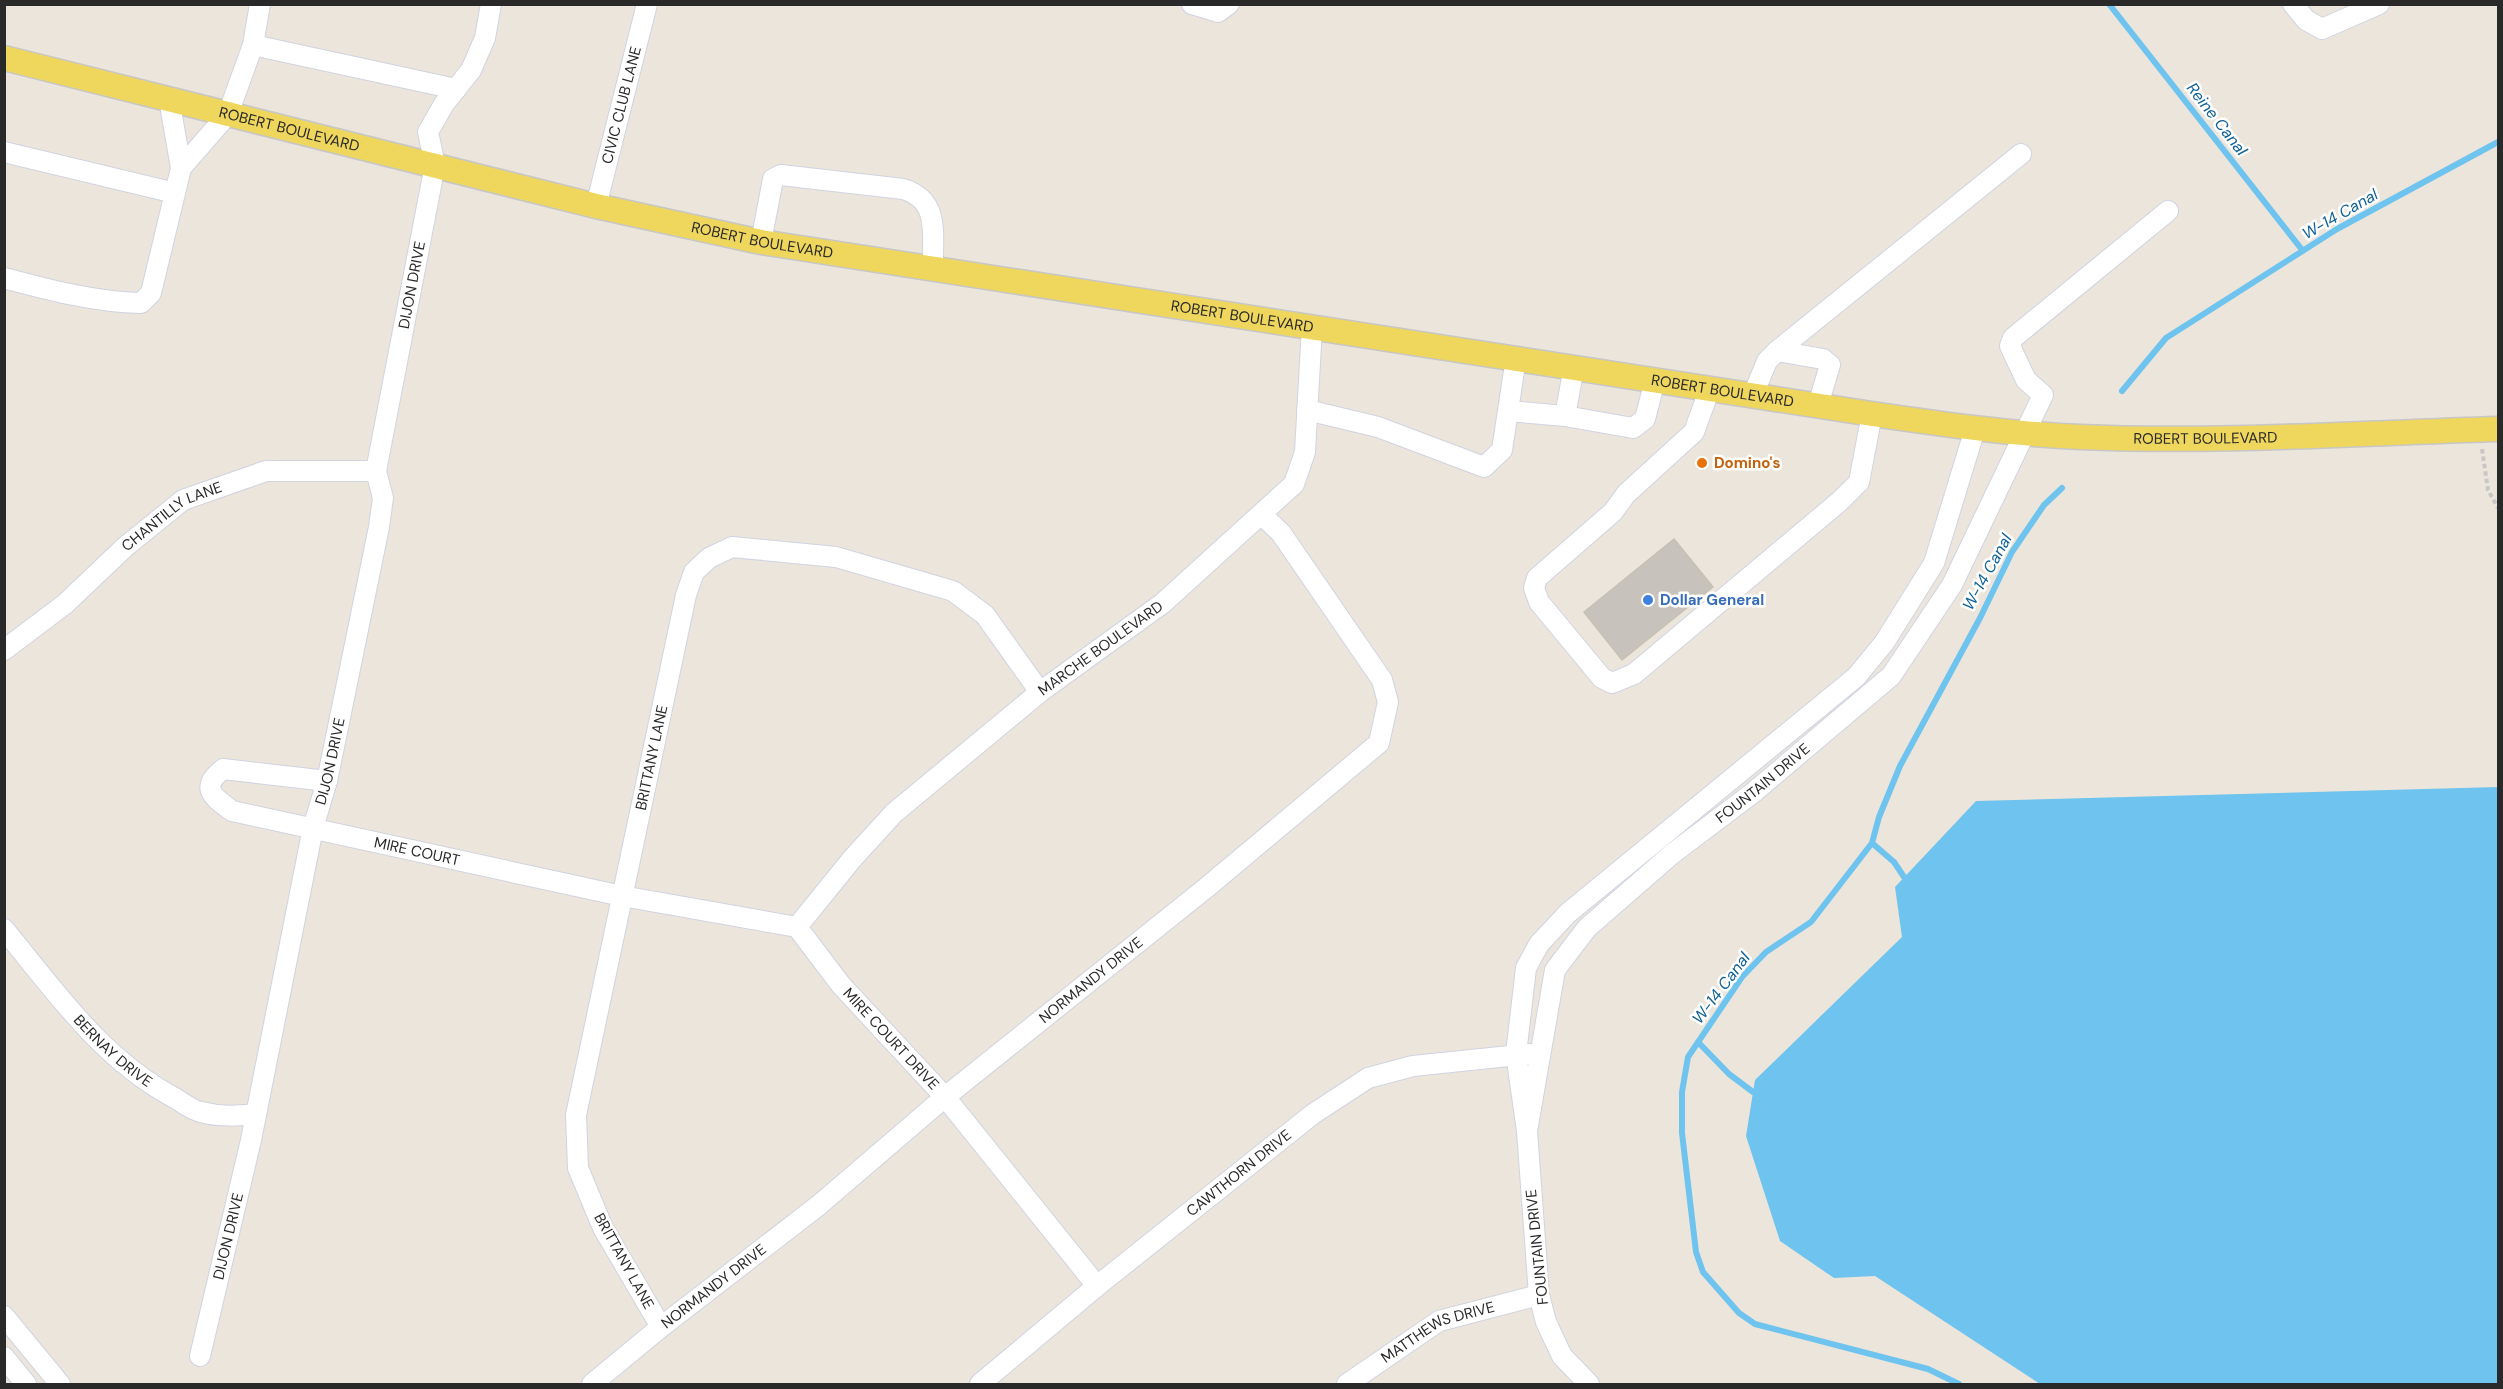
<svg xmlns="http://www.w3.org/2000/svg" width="2503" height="1389" font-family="'DM Sans',sans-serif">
  <rect width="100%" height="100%" fill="#ece5db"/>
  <!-- water -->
  <path fill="#6ec4ee" d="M2498 787V1384H2040L1875 1276 1834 1278 1780 1241 1746 1136 1755 1080 1902 937 1895 887 1976 801Z"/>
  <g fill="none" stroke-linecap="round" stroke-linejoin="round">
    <!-- stream -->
    <path stroke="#6ec4ee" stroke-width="6" d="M2109 4 2303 251
      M2122 391 2166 338 2337 229 2498 142
      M1872 843 1894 862 1904 877
      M1698 1042 1729 1074 1753 1092
      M1959 1384 1928 1369 1755 1324 1739 1313 1703 1272 1696 1252 1682 1133V1092L1688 1057 1742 977 1766 952 1811 922 1872 843 1879 817 1900 766 1980 618 2012 552 2044 505 2062 488"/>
  </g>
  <!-- building -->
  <path fill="#c7c2bb" stroke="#c7c1b5" stroke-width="1.5" d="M1674 539 1713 587 1622 660 1584 612Z"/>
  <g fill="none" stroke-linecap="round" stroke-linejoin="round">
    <defs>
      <g id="minor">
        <path d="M1192 4 1218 12 1229 4"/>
        <path d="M2293 4 2306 20 2322 29 2379 4"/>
        <path d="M253 45 456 89"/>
        <path d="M169 99 181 168 228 114 253 45 260 4"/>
        <path d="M4 152 175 193"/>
        <path id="s1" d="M596 206 647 4"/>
        <path d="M761 242 773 179 781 175 903 189C941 200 932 236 933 268"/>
        <path d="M4 278C49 290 95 302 141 303L151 293 181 168"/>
        <path d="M1777 351 1823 359 1830 365 1818 405"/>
        <path d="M1710 388 1694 432 1626 494 1613 512 1537 578 1534 588 1539 602 1602 678 1612 683 1634 674 1840 501 1859 482 1872 414"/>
        <path d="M1753 395 1767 361 1777 351 2021 154"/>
        <path d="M1307 410 1378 427 1484 467 1502 450 1516 358"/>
        <path d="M1509 411 1565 416 1633 428 1645 419 1655 380"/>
        <path d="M1565 416 1574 367"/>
        <path id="s2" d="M4 650 65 604 125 547 183 500 266 471H376"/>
        <path id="s3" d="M327 781 223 769C199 788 213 797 232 811L622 896 797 927 841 985 945 1097 1097 1286"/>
        <path id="s4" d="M797 927 852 859 894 813 1040 692 1163 603 1294 484 1305 452 1312 327"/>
        <path id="s5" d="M4 929C55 991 101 1058 173 1097 182 1102 191 1110 201 1112 220 1117 237 1116 256 1114"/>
        <path id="s6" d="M1527 1131 1555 970 1587 928 1672 854 1754 792 1891 676 1952 585 2043 395 2026 380 2010 346 2013 338 2168 211"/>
        <path d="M4 1316 60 1384"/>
        <path id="s7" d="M661 1327 603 1228 578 1168 576 1115 686 595 694 572 709 558 732 547 836 557 953 591 985 615 1040 692"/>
        <path id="s8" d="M200 1356 251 1140 313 828 327 781 379 527 383 498 376 471 435 165 428 132 444 104 471 70 485 38 491 4"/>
        <path d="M4 1357 26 1384"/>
        <path id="s9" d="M592 1384 661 1327 819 1205 945 1097 1206 888 1379 743 1388 702 1382 680 1281 533 1262 515"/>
        <path id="s10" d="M980 1384 1097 1286 1313 1114 1368 1078 1413 1066 1529 1054"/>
        <path id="s11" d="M1347 1384 1439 1321 1539 1295"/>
        <path d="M1589 1384 1562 1356 1546 1322 1539 1295 1527 1131 1516 1054 1526 968 1539 944 1568 913 1856 677 1884 643 1934 563 1975 429"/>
      </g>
      <g id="major">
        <path id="s12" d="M4 58 596 206 761 242 1872 414C1941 424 2010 434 2080 437 2219 443 2359 433 2498 429"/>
      </g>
    </defs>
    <!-- minor casing -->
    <use href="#minor" stroke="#d0d3e2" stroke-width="22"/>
    <!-- major casing -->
    <use href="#major" stroke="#c7c7c7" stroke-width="27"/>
    <!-- path -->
    <path stroke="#c7c7c7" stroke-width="4" stroke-dasharray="4.5 3" stroke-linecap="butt" d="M2482 449 2488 490 2498 508"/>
    <!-- minor -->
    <use href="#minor" stroke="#fff" stroke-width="20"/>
    <!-- major -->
    <use href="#major" stroke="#efd65c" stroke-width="24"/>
  </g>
  <!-- markers -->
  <circle fill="#e8710a" stroke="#fff" stroke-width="2" cx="1702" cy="463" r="6"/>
  <circle fill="#3f7fe0" stroke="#fff" stroke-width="2" cx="1648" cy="600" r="6"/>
  <g text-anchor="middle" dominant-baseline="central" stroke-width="5" stroke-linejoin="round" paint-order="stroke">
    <!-- street labels -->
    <g font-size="15" fill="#292929" stroke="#fff">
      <text stroke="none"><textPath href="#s1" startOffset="104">CIVIC CLUB LANE</textPath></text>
      <text stroke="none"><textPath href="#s12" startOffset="294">ROBERT BOULEVARD</textPath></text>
      <text stroke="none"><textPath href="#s12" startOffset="780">ROBERT BOULEVARD</textPath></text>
      <text stroke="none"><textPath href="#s8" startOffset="1095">DIJON DRIVE</textPath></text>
      <text stroke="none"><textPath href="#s12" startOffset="1266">ROBERT BOULEVARD</textPath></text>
      <text stroke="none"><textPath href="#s12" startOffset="1752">ROBERT BOULEVARD</textPath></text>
      <text stroke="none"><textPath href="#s12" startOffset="2238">ROBERT BOULEVARD</textPath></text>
      <text stroke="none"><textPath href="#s2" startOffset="216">CHANTILLY LANE</textPath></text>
      <text stroke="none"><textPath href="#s4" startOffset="414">MARCHE BOULEVARD</textPath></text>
      <text stroke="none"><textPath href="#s7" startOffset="598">BRITTANY LANE</textPath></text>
      <text stroke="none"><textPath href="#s8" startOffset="609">DIJON DRIVE</textPath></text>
      <text stroke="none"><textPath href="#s6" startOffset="444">FOUNTAIN DRIVE</textPath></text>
      <text stroke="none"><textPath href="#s3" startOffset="350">MIRE COURT</textPath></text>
      <text stroke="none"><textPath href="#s9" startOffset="642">NORMANDY DRIVE</textPath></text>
      <text stroke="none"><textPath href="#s3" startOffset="884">MIRE COURT DRIVE</textPath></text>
      <text stroke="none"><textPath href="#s5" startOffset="164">BERNAY DRIVE</textPath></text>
      <text stroke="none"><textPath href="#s10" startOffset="334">CAWTHORN DRIVE</textPath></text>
      <text stroke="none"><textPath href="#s8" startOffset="123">DIJON DRIVE</textPath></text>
      <text transform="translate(1537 1247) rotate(-96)">FOUNTAIN DRIVE</text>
      <text transform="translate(624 1261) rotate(61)">BRITTANY LANE</text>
      <text stroke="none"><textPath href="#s9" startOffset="156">NORMANDY DRIVE</textPath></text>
      <text stroke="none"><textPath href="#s11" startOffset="106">MATTHEWS DRIVE</textPath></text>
    </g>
    <!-- food labels -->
    <g font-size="15" font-weight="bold" fill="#c56008" stroke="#fff" text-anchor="start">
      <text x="1714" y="463">Domino's</text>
    </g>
    <!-- shop labels -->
    <g font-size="15" font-weight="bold" fill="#366cbe" stroke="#fff" text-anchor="start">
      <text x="1660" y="600">Dollar General</text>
    </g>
    <!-- water labels -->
    <g font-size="16" font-style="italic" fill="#0e6199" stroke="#fff">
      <text transform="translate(2217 119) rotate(52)">Reine Canal</text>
      <text transform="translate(2340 214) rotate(-30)">W-14 Canal</text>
      <text transform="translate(1987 572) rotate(-61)">W-14 Canal</text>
      <text transform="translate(1721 988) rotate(-53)">W-14 Canal</text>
    </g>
  </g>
  <!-- border -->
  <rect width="2503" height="1389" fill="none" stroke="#292929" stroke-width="12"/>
</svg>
